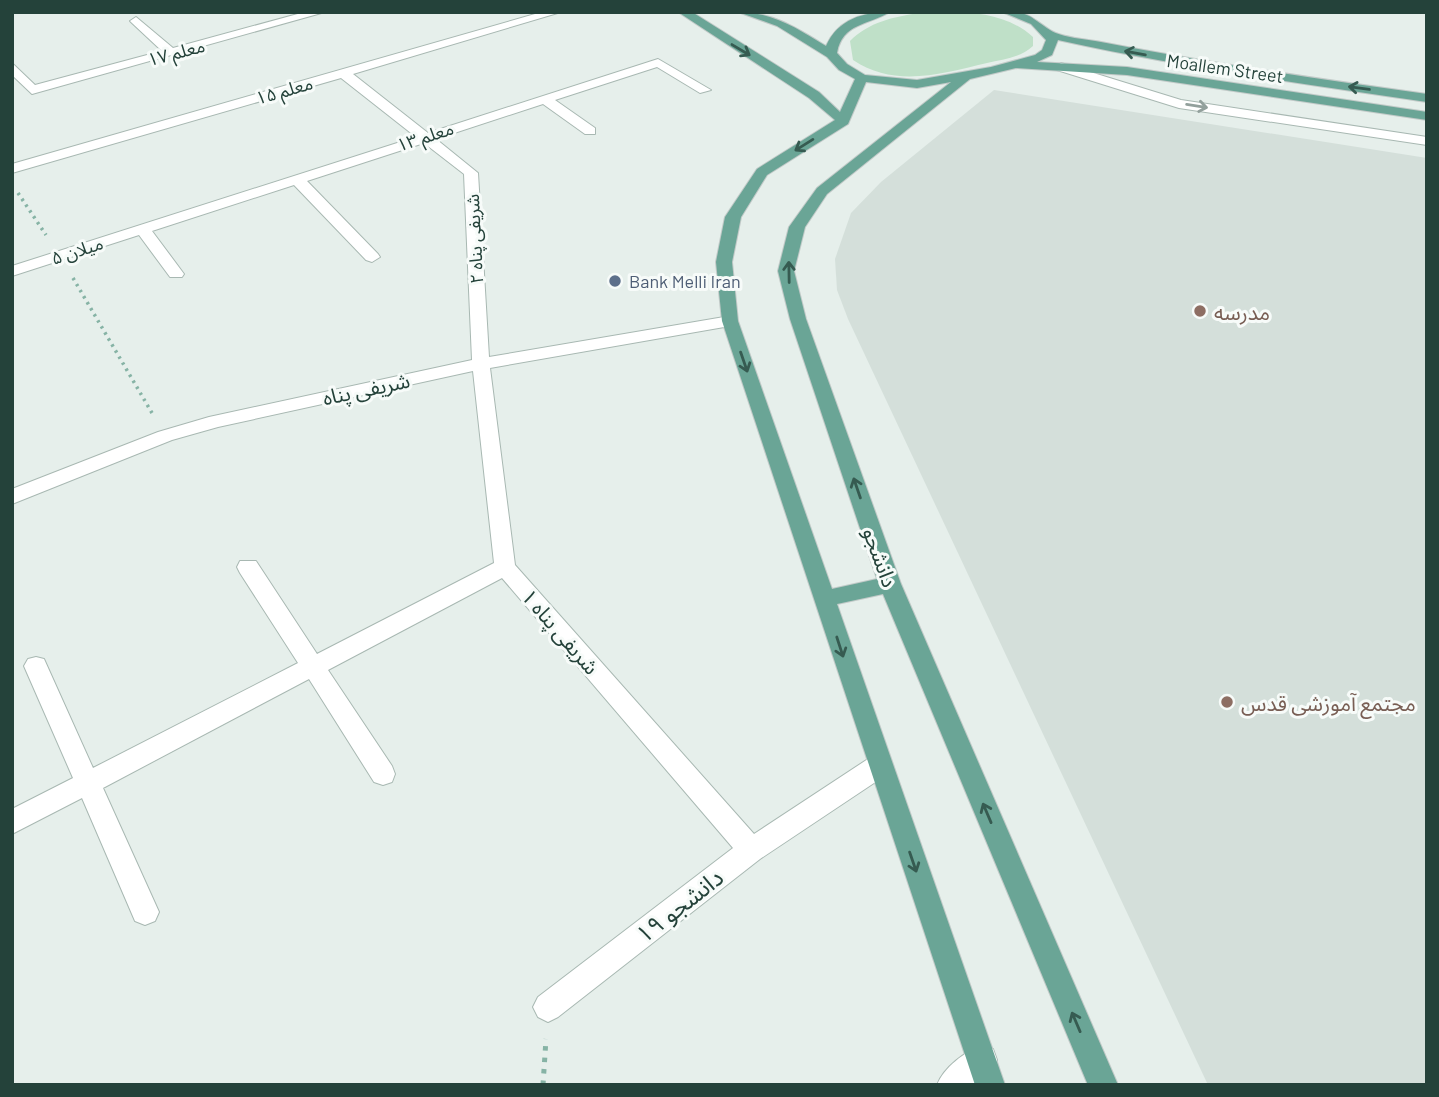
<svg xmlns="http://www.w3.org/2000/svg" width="1439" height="1097" font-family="Barlow,'Noto Sans Arabic',sans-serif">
  <rect width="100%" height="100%" fill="#e6efeb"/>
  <!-- built -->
  <path fill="#d4dfda" d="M994 90 1427 158V1085H1208L848 319 837 290 835 259 851 213 881 182Z"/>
  <!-- green -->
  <path fill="#bfe0c8" d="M919 13C958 11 1002 9 1033 37V46C1020 58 1003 59 987 63 941 74 895 88 853 60L850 41C869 22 893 17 919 13Z"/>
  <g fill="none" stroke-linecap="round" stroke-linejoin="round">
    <defs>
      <path id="minor" d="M305 12H325L32 94 12 75V63L35 85 162 51 132 23 130 21 136 17 173 48Z
        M542 12H561L353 74 428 133 658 59 711 90 700 93 657 67 555 100 595 128V134H585L543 104 436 139 478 173 489 357 730 316 738 321 730 326 490 368 515 565 754 834 871 757 880 754 889 757 892 765 889 773 760 859 558 1017 548 1022 538 1017 533 1007 538 997 733 848 502 578 328 670 392 766 395 774 392 782 383 785 374 782 309 679 103 788 159 912 155 921 145 925 135 921 82 798 12 834V809L73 778 24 666 28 659 36 657 44 659 93 768 298 663 240 573 237 567 240 561H256L317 654 494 563 473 371 218 427 172 440 12 504V489L158 432 209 417 472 360 464 174 424 143 307 181 378 254 380 257 372 262 366 260 294 185 152 231 184 274 182 277H170L139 235 12 276V266L416 137 341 78 12 173V164Z
        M1061 63 1181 100 1427 137V145L1179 108 1057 70 1055 67Z
        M982 1045 993 1049 997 1060 993 1071 976 1085H937C944 1067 965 1052 982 1045Z"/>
      <path id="major" d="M678 12H692L819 92 840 112 855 79 839 70 827 57 777 26 738 12C773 12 798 29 826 46 838 19 863 12 890 12 869 25 842 23 837 53L847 64 865 75 917 80 991 67 1035 55 1042 50 1046 40 1031 24 1002 12C1031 12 1028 16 1050 30 1062 38 1087 39 1101 42 1209 63 1318 79 1427 94V102C1303 84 1180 67 1058 40L1052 55 1037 62 1127 67 1427 112V120L1127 75 1016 68 970 79 827 194 805 227 794 271 806 319 901 584 1118 1085H1088L883 594 837 604 1005 1085H975L722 321 716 262 725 217 757 169 835 120 809 98ZM866 82 917 88 951 82 817 188 789 227 778 271 790 319 877 579 832 589 738 321 732 262 741 217 767 175 848 124Z"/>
    </defs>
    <!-- minor casing -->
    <use href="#minor" stroke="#a8b8b2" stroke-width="2"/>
    <!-- major casing -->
    <use href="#major" stroke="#c2cac8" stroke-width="2"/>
    <!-- path-far1 -->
    <path stroke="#86b3a5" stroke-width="3.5" stroke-dasharray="2.5 4.5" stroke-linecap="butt" d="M18 193 46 235
      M73 278 152 413"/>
    <!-- path -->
    <path stroke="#86b3a5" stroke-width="5" stroke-dasharray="4.5 7" stroke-linecap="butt" d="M543 1085 546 1039"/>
    <!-- minor -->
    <use href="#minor" fill="#fff" fill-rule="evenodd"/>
    <!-- major -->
    <use href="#major" fill="#6aa596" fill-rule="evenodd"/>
  </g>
  <!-- one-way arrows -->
  <defs><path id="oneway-shaft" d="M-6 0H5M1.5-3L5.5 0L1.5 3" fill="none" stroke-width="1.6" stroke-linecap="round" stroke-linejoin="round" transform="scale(1.75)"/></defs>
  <g stroke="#365b51">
    <use href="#oneway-shaft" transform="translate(741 50) rotate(31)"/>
    <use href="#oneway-shaft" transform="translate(1135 53) rotate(-170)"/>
    <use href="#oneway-shaft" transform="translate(1359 88) rotate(-172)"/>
    <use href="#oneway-shaft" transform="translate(804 145) rotate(148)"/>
    <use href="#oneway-shaft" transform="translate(789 272) rotate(-91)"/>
    <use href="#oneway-shaft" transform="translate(744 362) rotate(71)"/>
    <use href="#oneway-shaft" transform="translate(857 488) rotate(-109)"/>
    <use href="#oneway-shaft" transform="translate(840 647) rotate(72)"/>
    <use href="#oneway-shaft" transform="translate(987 813) rotate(-113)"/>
    <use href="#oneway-shaft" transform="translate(913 862) rotate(71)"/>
    <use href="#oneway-shaft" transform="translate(1076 1022) rotate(-113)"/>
  </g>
  <use stroke="#92a09c" href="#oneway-shaft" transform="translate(1197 106) rotate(9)"/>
  <!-- markers -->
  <circle fill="#5c6f8a" stroke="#f7fbf9" stroke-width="2.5" cx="615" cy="281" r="7"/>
  <g fill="#8d6e63" stroke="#f7fbf9" stroke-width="2.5">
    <circle cx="1200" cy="311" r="7"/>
    <circle cx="1227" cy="702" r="7"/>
  </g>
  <g text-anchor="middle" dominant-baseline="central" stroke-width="6" stroke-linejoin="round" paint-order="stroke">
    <!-- far-street labels -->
    <g font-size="18" fill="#24423a" stroke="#f7fbf9">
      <text transform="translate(176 52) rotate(-15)">معلم ۱۷</text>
      <text transform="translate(1225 68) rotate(8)">Moallem Street</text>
      <text transform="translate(284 90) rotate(-16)">معلم ۱۵</text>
      <text transform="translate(425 136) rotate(-18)">معلم ۱۳</text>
      <text transform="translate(474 239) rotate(-93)">شریفی پناه ۲</text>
      <text transform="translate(77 250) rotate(-18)">میلان ۵</text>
    </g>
    <!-- far-service labels -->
    <g font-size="18" fill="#4e5e75" stroke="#f7fbf9" text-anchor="start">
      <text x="629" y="281">Bank Melli Iran</text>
    </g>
    <!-- education labels -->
    <g font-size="21" fill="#785e54" stroke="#f7fbf9" text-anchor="start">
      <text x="1214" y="311">مدرسه</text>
      <text x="1241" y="702">مجتمع آموزشی قدس</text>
    </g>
    <!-- street labels -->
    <g font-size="21" fill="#24423a" stroke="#f7fbf9">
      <text transform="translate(366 388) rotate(-12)">شریفی پناه</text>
      <text transform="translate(881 557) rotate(70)">دانشجو</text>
      <text transform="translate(561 631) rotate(49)">شریفی پناه ۱</text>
    </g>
    <!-- near-street labels -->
    <g font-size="24" fill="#24423a" stroke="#f7fbf9">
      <text transform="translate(679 905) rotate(-38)">دانشجو ۱۹</text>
    </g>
  </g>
  <!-- border -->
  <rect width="1439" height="1097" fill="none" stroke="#24423a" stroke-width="28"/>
</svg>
